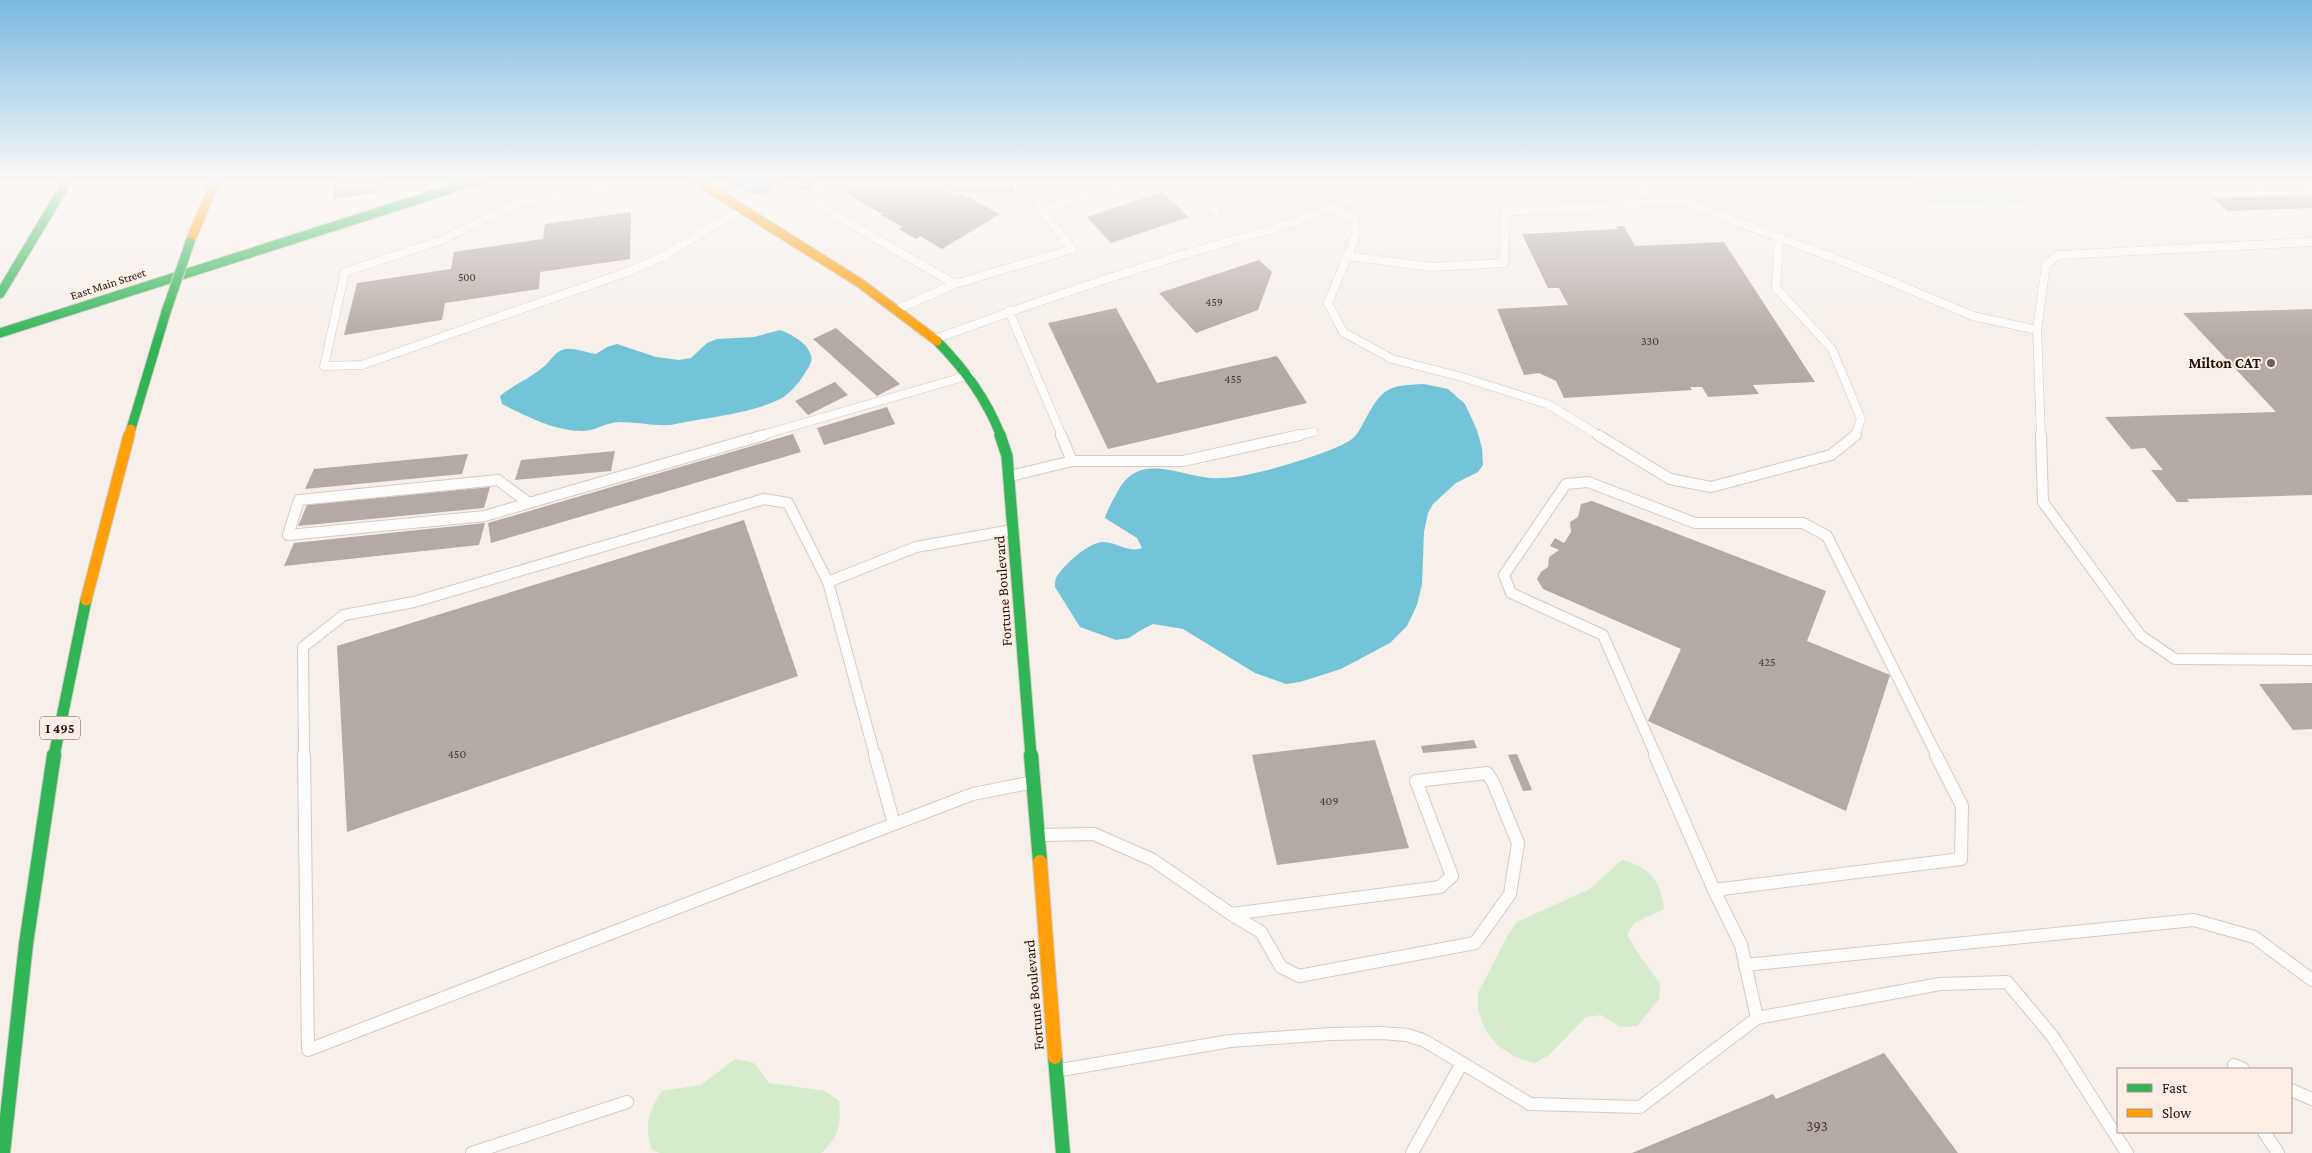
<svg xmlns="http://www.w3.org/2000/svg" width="2312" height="1153" font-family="'Crimson Pro',serif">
  <rect width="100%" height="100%" fill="#f6efea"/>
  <!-- green -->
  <path fill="#d6eacc" d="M1924 179H2122L2120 185 2111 187 2032 198 2005 208 1964 203H1934L1916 198 1908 191 1913 184Z
    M1622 860C1649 867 1661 880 1664 909L1634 923 1627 934 1635 949 1660 984 1659 999 1637 1026 1621 1027 1601 1015 1586 1017 1549 1055 1535 1063 1515 1057 1497 1045 1485 1029 1478 1010V993L1508 935 1517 922 1590 889Z
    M735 1059 754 1063 769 1083 825 1091 839 1101C841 1125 839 1137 821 1153H660L651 1149C645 1123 648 1113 662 1091L701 1085Z"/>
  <!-- water -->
  <path fill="#74c4d9" d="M726 179H784C760 203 751 196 726 179Z
    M780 330C790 333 809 344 811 356 813 362 808 368 805 373 800 381 793 390 785 396 760 413 701 418 671 425 653 426 637 422 620 422 606 422 596 431 583 431 554 431 526 416 502 404L500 396C513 385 529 379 542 368 550 363 553 353 562 350 572 346 586 353 596 354L607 347 617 344 656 357 679 360 691 358 707 343 717 339 754 337Z
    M1424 384 1448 389 1465 404 1477 430 1482 448 1483 465 1478 472 1456 483 1433 504 1428 513 1424 532 1422 584 1417 605 1407 626 1390 643 1341 669 1300 682 1286 684 1255 673 1183 629 1153 624 1141 630 1129 638 1116 640 1080 627 1055 587C1055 584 1055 579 1057 576 1065 564 1090 541 1104 542 1119 543 1128 553 1142 548L1137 538 1105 518C1108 508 1113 500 1118 491 1139 452 1177 475 1210 478 1226 479 1244 476 1259 472 1279 468 1338 450 1352 439 1358 434 1361 427 1365 420 1383 387 1387 386 1424 384Z"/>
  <!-- building -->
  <path fill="#b4aaa5" d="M337 179H380L376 193 332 199Z
    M805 179H821L808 191 795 188Z
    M954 184 1015 185 1014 193 952 192Z
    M936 185 956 196 961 194 1000 214 942 249 920 236 916 239 899 229 903 227 881 215 885 212 880 213 845 192 853 188Z
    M1162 192 1189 217 1111 243 1087 217Z
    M2312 195V208L2227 211 2213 198Z
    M631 212 630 259 540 272 539 289 445 303 442 320 344 335 357 283 451 269 454 252 543 239 545 224Z
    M1616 226H1624L1635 246 1724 242 1815 382 1753 385 1759 394 1708 397 1702 387H1690L1692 390 1564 398 1556 381 1539 373 1524 375 1497 309 1568 305 1559 288H1548L1522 234 1618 229Z
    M1259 260 1272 272 1258 310 1196 333 1159 293Z
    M1116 308 1157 383 1277 356 1307 403 1108 449 1048 323Z
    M2312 309V495L2187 499 2189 502H2177L2151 470H2163L2145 448 2131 449 2105 417 2276 412 2183 313Z
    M836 328 900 384 877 396 813 339Z
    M835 382 848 395 808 415 795 401Z
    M887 407 895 424 824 445 817 428Z
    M793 434 801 452 491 543 488 523Z
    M615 451 611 471 515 480 521 460Z
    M468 454 462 474 305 489 314 469Z
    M490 487 484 508 298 526 307 505Z
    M1592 501 1826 591 1807 641 1890 675 1846 811 1648 721 1681 649 1543 589 1537 579 1541 572 1548 567 1549 557 1559 550 1550 546 1555 538 1564 543 1571 532 1570 522 1578 517 1581 504Z
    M744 520 798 676 347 832 337 646Z
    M485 523 479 545 284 566 294 543Z
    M2312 683V729L2293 730 2259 684Z
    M1375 740 1409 848 1277 865 1252 755Z
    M1474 740 1477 748 1423 753 1421 746Z
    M1517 754 1532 790 1523 791 1508 755Z
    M1884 1053 1958 1153H1632L1773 1094 1776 1099Z"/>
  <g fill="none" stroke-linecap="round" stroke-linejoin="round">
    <defs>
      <path id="lane-far2" d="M402 179 415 201
        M634 179 621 185 537 199 506 208 442 240 345 272 324 366 362 365 630 271 664 256 742 208
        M831 179 815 196 820 206 955 284
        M831 179H896
        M1527 179 1540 185H1639L1668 179
        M2254 179 2264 191
        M1639 185 1656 203
        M2214 193 2312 189
        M1333 208 1355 221 1356 235 1328 303 1343 332 1392 359 1462 377 1547 404 1600 436
        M1042 209C1071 200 1158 171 1184 184 1196 189 1207 204 1216 212
        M1779 238 1776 288 1832 349 1861 419 1855 436
        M1347 256 1432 267 1504 263 1505 212 1682 201 1847 263 1973 316 2037 330
        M898 309 955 284 1072 249 1042 209 1031 179
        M1009 311 1062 436
        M935 339C1014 310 1094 282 1176 257 1247 235 1321 221 1384 179
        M759 436 970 375
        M1294 436 1313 432
        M2041 436 2037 330 2046 265 2058 255 2312 242"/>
      <path id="lane-far1" d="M1598 435 1670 479 1711 487 1831 455 1856 435
        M2041 435 2043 502 2140 635 2175 659 2312 660
        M1072 461H1183L1300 435
        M1010 476 1072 461 1061 435
        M498 480 529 503 485 516 288 535 299 500Z
        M529 503 764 435
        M828 582 875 756
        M828 582 916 547 1012 530
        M304 756 303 647 344 615 414 602 764 499 788 503 828 582
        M1656 756 1603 635 1511 593 1504 575 1566 484 1588 482 1695 523H1803L1827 536 1937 756"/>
      <path id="lane" d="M304 755 308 1050 894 824 875 755
        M1655 755 1714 890
        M1487 773 1493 782 1518 843 1510 894 1475 943 1299 976 1281 967 1261 932 1231 914 1440 887 1452 876 1416 781Z
        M894 824 973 794 1029 783
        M1042 835 1094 834 1153 860 1231 914
        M1714 890 1961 859 1962 806 1936 755
        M1745 965 2194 920 2254 937 2312 980
        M1757 1018 1940 984 2007 982 2053 1037 2127 1153
        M1462 1063 1530 1104 1640 1107 1757 1018 1741 945 1714 890
        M2235 1069 2234 1065 2243 1069
        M1061 1070 1230 1041 1331 1034 1381 1033 1407 1035 1423 1040 1462 1063 1412 1153
        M2291 1090 2312 1099
        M2264 1132 2278 1153
        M472 1153 627 1102"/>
      <path id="fast-far2" d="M0 294 69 179
        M0 333 482 179
        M937 341C965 370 986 398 1001 436
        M131 429 166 312"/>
      <path id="fast-far1" d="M1000 435 1007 456 1031 756
        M54 756 86 600"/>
      <path id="fast" d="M1031 755 1040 862
        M1055 1057 1063 1153
        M3 1153 26 944 54 755"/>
      <path id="slow-far2" d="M694 179 860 283 937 341
        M190 242 216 179
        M129 436 131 429"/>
      <path id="slow-far1" d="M86 600 129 435"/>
      <path id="slow" d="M1040 862 1055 1057"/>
    </defs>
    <!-- lane-far2 casing -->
    <use href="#lane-far2" stroke="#d4cbc4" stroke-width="9"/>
    <!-- lane-far1 casing -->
    <use href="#lane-far1" stroke="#d4cbc4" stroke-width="12"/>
    <!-- lane casing -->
    <use href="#lane" stroke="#d4cbc4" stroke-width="14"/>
    <!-- fast-far2 casing -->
    <use href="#fast-far2" stroke="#d4cbc4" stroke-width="11"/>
    <!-- fast-far1 casing -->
    <use href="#fast-far1" stroke="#d4cbc4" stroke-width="13"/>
    <!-- fast casing -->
    <use href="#fast" stroke="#d4cbc4" stroke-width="16"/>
    <!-- slow-far2 casing -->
    <use href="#slow-far2" stroke="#d4cbc4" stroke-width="11"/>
    <!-- slow-far1 casing -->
    <use href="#slow-far1" stroke="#d4cbc4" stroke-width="13"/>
    <!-- slow casing -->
    <use href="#slow" stroke="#d4cbc4" stroke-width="16"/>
    <!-- lane-far2 -->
    <use href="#lane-far2" stroke="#fefdfc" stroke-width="8"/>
    <!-- lane-far1 -->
    <use href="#lane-far1" stroke="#fefdfc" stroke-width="10"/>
    <!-- lane -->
    <use href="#lane" stroke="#fefdfc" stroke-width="12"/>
    <!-- fast-far2 -->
    <use href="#fast-far2" stroke="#30b455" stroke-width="9"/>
    <!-- fast-far1 -->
    <use href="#fast-far1" stroke="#30b455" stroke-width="11"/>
    <!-- fast -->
    <use href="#fast" stroke="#30b455" stroke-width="14"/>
    <!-- slow-far2 -->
    <use href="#slow-far2" stroke="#ff9f0a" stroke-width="9"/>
    <!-- slow-far1 -->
    <use href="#slow-far1" stroke="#ff9f0a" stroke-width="11"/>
    <!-- slow -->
    <use href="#slow" stroke="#ff9f0a" stroke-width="14"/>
    <defs>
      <path id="fast-bridge" d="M166 312 190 242"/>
    </defs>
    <!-- fast-bridge casing -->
    <use href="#fast-bridge" stroke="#d4cbc4" stroke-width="11" stroke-linecap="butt"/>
    <!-- fast-bridge -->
    <use href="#fast-bridge" stroke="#30b455" stroke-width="9"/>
  </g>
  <!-- sky -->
  <linearGradient id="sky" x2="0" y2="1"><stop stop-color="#79bae2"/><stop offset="0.53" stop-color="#fbf8f6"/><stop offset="1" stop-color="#fbf8f6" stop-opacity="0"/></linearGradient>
  <rect width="2312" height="340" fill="url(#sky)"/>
  <!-- markers -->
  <circle fill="#6c615a" stroke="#fceee4" stroke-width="2" cx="2271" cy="363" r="5"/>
  <g text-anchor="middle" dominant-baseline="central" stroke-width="4" stroke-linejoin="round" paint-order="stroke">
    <!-- far-number labels -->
    <g font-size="11" fill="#463a32">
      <text x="467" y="277">500</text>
    </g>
    <!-- far-street labels -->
    <g font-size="12" fill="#21150c" stroke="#fceee4">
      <text transform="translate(108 284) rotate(-18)">East Main Street</text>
    </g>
    <!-- number labels -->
    <g font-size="12" fill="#463a32">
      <text x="1214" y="302">459</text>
      <text x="1650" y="341">330</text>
      <text x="1233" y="379">455</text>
      <text x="1767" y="662">425</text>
      <text x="457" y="754">450</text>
      <text x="1329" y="801">409</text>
    </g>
    <!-- shield labels -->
    <rect fill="#fceee4" stroke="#63564d" stroke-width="1" x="40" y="716.5" width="40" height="23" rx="4"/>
    <g font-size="14" font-weight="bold" fill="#21150c">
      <text x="60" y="728">I 495</text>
    </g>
    <!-- poi labels -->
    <g font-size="15" font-weight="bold" fill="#21150c" stroke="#fceee4" text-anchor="end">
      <text x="2261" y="363">Milton CAT</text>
    </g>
    <!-- street labels -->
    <g font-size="15" fill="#21150c" stroke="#fceee4">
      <text transform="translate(1003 591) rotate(-94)">Fortune Boulevard</text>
      <text transform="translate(1034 995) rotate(-95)">Fortune Boulevard</text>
    </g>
    <!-- near-number labels -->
    <g font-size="15" fill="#463a32">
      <text x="1817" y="1126">393</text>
    </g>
  </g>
  <!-- legend -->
  <rect x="2117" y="1068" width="175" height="65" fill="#fceee4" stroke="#a4978e"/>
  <rect x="2127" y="1084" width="25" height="8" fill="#30b455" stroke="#a4978e"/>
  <text x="2162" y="1093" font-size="15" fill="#21150c">Fast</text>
  <rect x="2127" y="1109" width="25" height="8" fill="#ff9f0a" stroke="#a4978e"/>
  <text x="2162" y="1118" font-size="15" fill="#21150c">Slow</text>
</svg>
